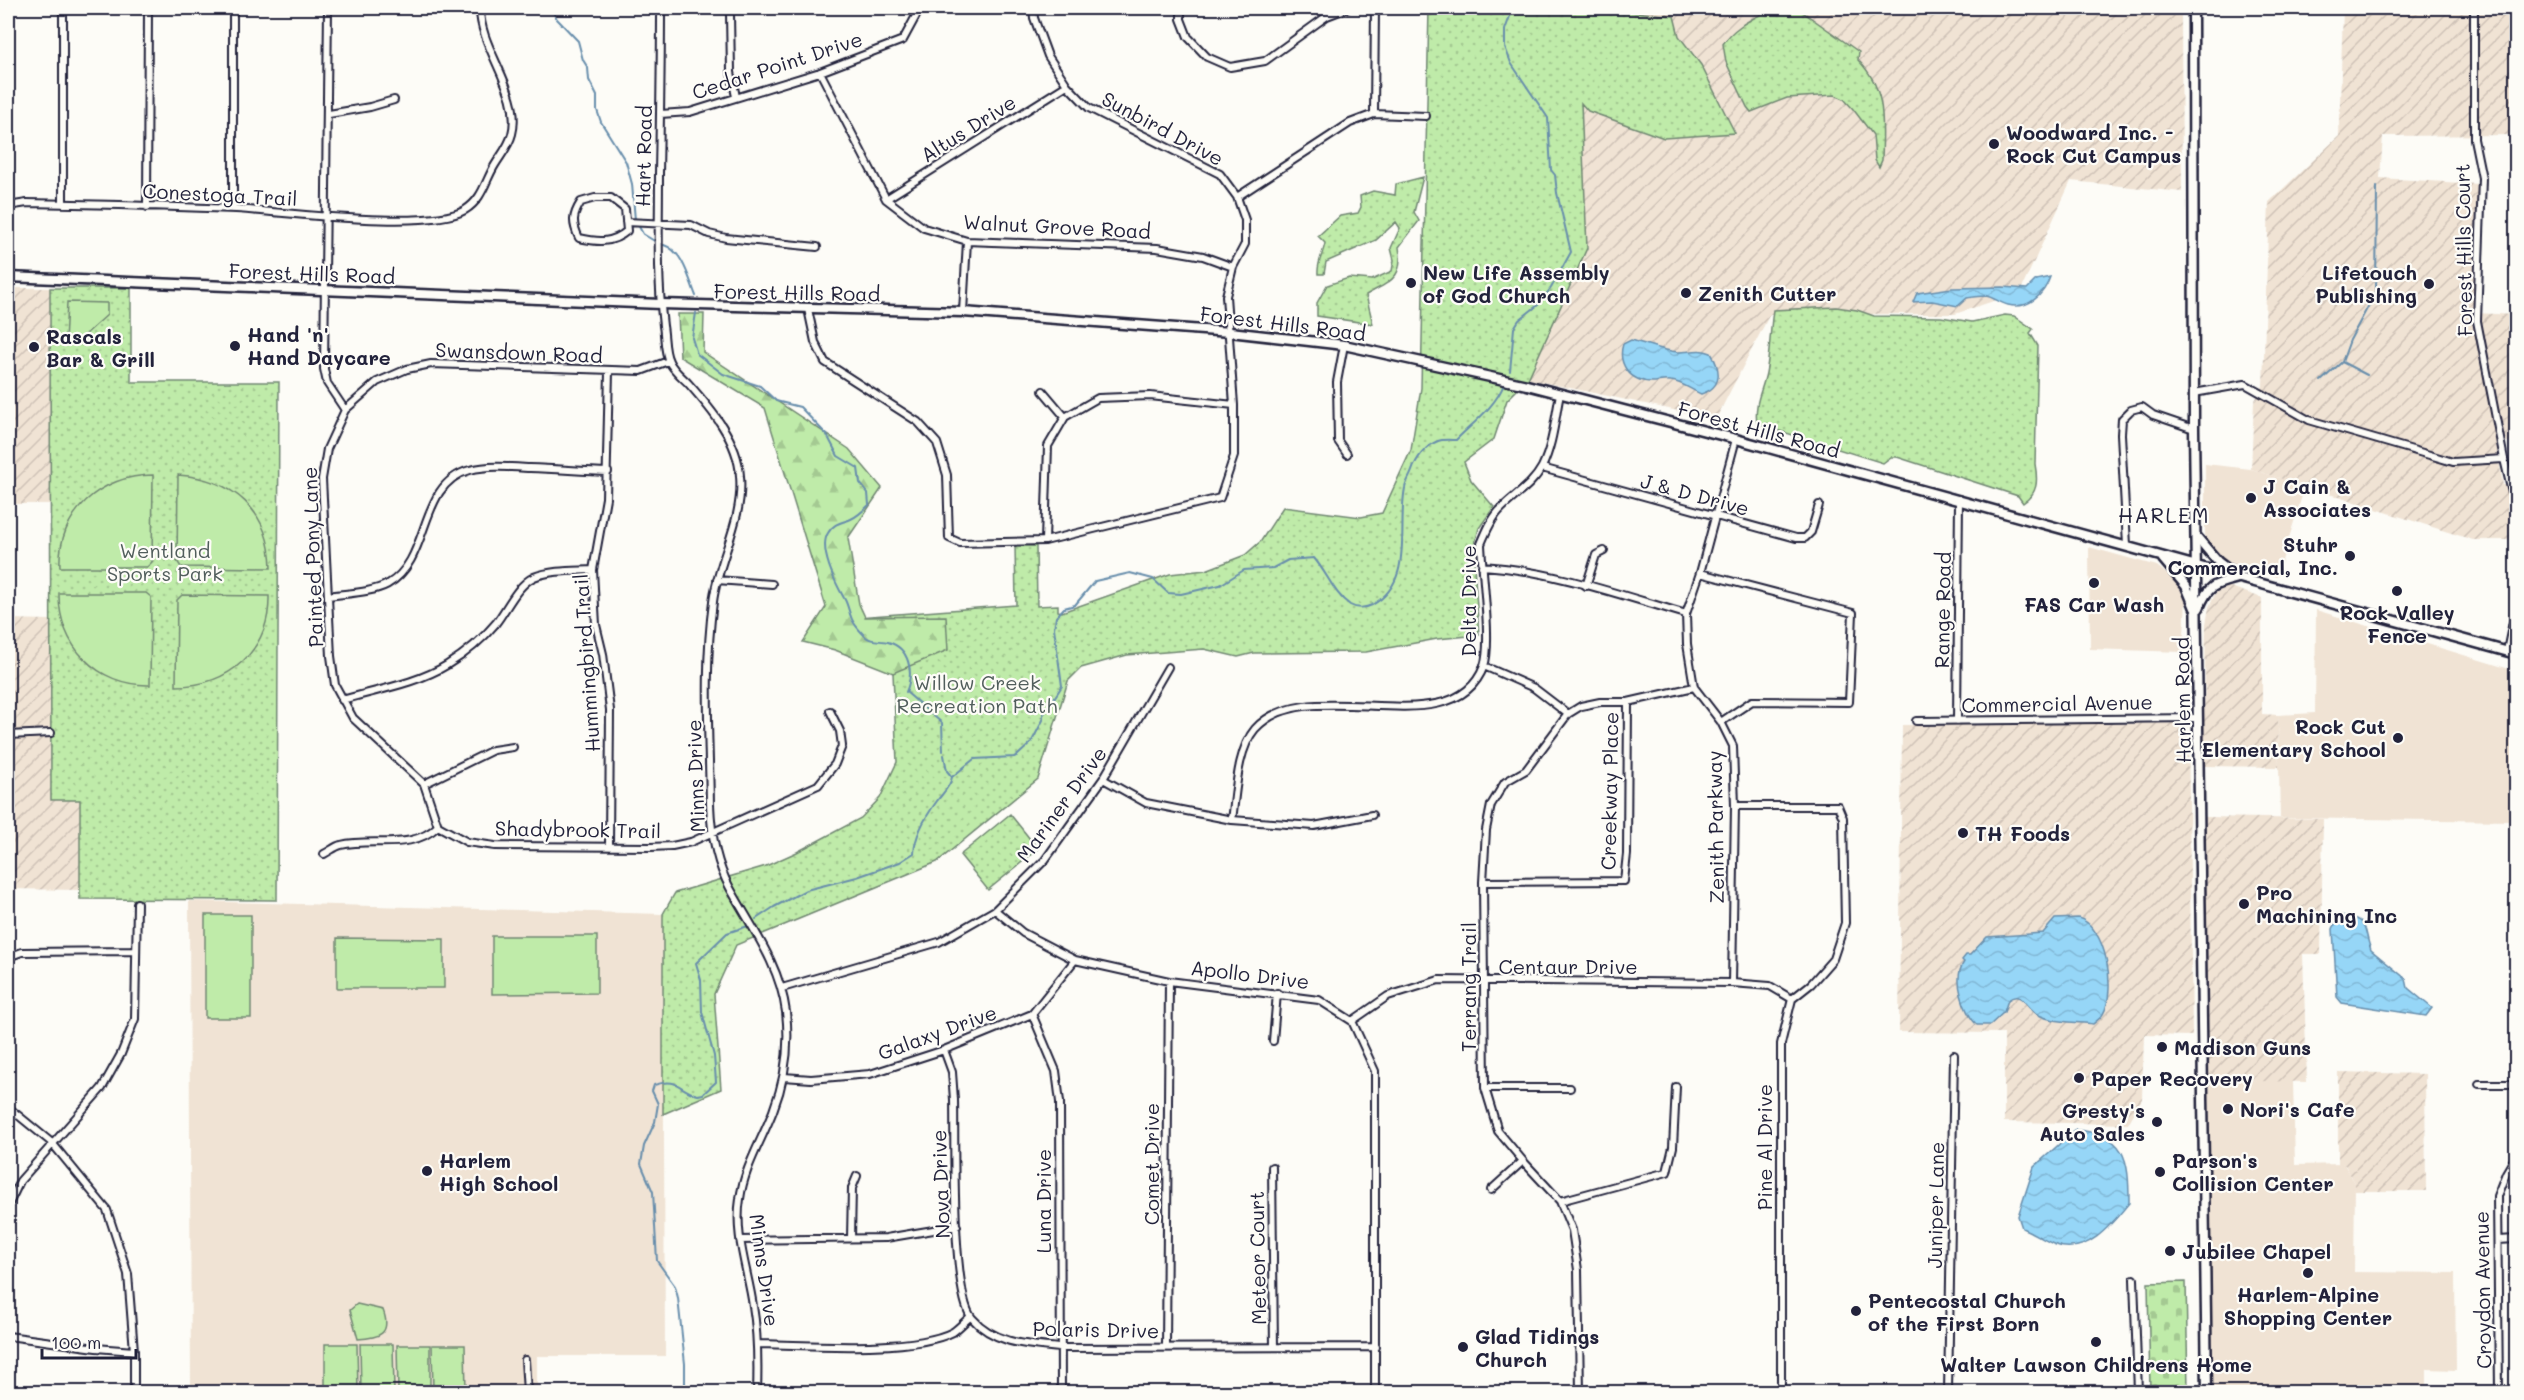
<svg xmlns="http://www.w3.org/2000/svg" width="2524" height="1400" font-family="Mali,sans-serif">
  <defs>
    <pattern id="industrial-furrows" width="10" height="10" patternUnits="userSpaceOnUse" patternTransform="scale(1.5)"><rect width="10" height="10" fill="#f0e3d4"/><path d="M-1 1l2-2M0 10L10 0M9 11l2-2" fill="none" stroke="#cec2b7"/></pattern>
    <pattern id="grass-dots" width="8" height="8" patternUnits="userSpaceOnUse" patternTransform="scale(1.5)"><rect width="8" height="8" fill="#bfeba9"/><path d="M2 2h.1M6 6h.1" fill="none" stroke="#a4c992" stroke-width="1.8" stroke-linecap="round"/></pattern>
    <pattern id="forest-firs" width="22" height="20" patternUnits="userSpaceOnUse" patternTransform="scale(1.5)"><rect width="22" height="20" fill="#bfeba9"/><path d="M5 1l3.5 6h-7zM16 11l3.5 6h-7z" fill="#a4c992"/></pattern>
    <pattern id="cemetery-stones" width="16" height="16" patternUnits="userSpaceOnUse" patternTransform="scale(1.5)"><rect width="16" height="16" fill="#bfeba9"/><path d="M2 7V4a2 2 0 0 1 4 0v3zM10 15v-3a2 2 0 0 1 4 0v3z" fill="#a4c992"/></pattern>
    <pattern id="water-waves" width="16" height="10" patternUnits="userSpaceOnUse" patternTransform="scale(1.5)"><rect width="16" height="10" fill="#96d6f7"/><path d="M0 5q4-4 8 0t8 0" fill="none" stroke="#81b7d5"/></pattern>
  </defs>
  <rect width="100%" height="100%" fill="#fdfcf7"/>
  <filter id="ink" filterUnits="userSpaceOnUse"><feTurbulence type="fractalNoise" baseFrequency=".0167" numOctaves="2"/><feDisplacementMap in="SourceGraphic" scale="12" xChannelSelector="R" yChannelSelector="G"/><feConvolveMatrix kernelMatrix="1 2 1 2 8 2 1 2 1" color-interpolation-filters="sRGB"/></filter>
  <g filter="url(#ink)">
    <!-- built -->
    <path fill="#f0e3d4" d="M2205 464 2251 469 2305 486 2277 577 2233 565 2222 559 2210 547 2205 535Z
      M2089 547 2157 566 2179 584 2186 600 2183 652 2090 649Z
      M2316 610 2516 671V821L2280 818 2278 715 2315 713Z
      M189 901 663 914 665 1356H537V1392H191Z
      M2208 1080 2293 1081 2295 1165 2344 1164 2355 1183 2354 1272 2455 1273 2456 1370 2427 1369V1392H2210Z"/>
    <!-- industrial -->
    <path fill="url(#industrial-furrows)" d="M1577 8H2181L2182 192 2071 181 2020 292 1955 314H1770L1716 419 1528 379 1587 248Z
      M2343 8H2516V135L2383 136 2380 178 2478 184 2475 313 2516 315V441L2496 443 2503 485H2516V647L2505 644 2512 604 2514 563 2512 540H2473L2251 469 2254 402 2263 386 2269 202 2339 136Z
      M8 288H50L51 504H8Z
      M2228 586 2262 598V714L2278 715 2279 767 2203 766 2206 624 2209 607 2215 594 2220 588Z
      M8 619 51 620V800H80L82 890 8 889Z
      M2188 723 2192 1036 2144 1035 2142 1099 2128 1124 2004 1122V1033L1899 1032 1902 725Z
      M2205 817 2323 819 2321 954H2303L2307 1082 2208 1080Z
      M2338 1072 2425 1074 2426 1191H2355V1183L2345 1165 2338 1164Z"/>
    <!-- grass -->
    <path fill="url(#grass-dots)" stroke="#708672" stroke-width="1.5" d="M1429 8H1681V10L1623 11 1674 16 1679 36 1701 65 1735 133 1664 138 1588 111 1581 103 1587 248 1528 379 1507 400 1494 439 1464 462 1471 480 1494 507 1479 528 1473 551 1479 635 1437 639 1366 652 1254 653 1238 657 1204 649 1127 655 1081 668 1068 681 1038 779 937 862 736 945 714 994 721 1089 663 1114V914L675 893 766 866 797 852 861 818 880 798 897 762 893 673 904 653 818 620 1016 605 1015 545 1036 546 1037 606 1058 605V611L1062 612 1170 574 1206 570 1245 555 1261 541 1283 507 1361 517 1382 513 1411 450 1421 388Z
      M1773 8H1797L1859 52 1858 60C1887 89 1883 121 1882 160L1879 167 1875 160 1873 135 1853 109 1844 99 1835 95 1787 98 1751 112 1747 107 1726 62 1723 44C1735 25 1755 18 1773 8Z
      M1423 177 1414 212 1419 221 1399 247C1404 279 1390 281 1366 295L1373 324 1317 316V303L1327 285 1349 278 1372 280 1392 271 1394 260 1391 248 1400 228 1396 222 1376 240 1326 262 1324 274H1318C1317 262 1323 255 1325 243L1318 236 1340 216 1358 213 1361 207 1360 196 1373 191 1395 195 1396 184Z
      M50 288H131V382H279L277 900 80 899V800H51Z
      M1836 307 1857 310 1874 316 1941 317 1972 322 2005 315 2014 316 2033 329 2030 333 2038 346 2035 464C2038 481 2038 493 2023 503L2018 496 1897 457H1891L1883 463 1757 424C1754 402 1762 392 1766 373 1770 353 1770 331 1773 310Z
      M1010 814 1038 849 988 890 960 855Z"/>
    <!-- forest -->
    <path fill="url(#forest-firs)" stroke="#708672" stroke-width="1.5" d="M678 314H704L703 352 849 449 882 488 848 538 859 604 865 617 946 616 948 650 893 673 835 650 803 642 826 607 765 408 680 357Z"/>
    <!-- cemetery -->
    <path fill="url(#cemetery-stones)" stroke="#708672" stroke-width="1.5" d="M2186 1282 2188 1392H2150L2148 1283Z"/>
    <!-- garden -->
    <path fill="#bfeba9" stroke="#708672" stroke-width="1.5" d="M67 302 107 303V315L76 343H65Z
      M153 475 152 562 147 567H60C57 513 101 475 153 475Z
      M178 475C234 479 270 511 271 568L181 567 177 561Z
      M59 593H146L151 597 150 685C97 686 58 645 59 593Z
      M182 595 269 596C270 650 229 686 176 686L177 600Z
      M205 915H251V1018H205Z
      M492 936H597V993L492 994Z
      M337 938 444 939V988H337Z
      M357 1304 383 1310C392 1334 379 1338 358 1339L350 1310Z
      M325 1344H357L358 1392H325Z
      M360 1344H393L394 1392H361Z
      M397 1345H430V1392H398Z
      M432 1345H465L466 1392H433Z"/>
    <!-- water -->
    <path fill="url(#water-waves)" stroke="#688eac" stroke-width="1.5" d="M2050 277C2044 295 2028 310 2008 305 2000 303 1993 297 1986 296 1980 296 1973 297 1967 298L1958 306 1932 301 1913 302 1917 293 1952 288 2003 287 2027 289 2036 280Z
      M1631 340C1647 344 1662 351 1678 352 1691 352 1699 348 1711 353 1721 370 1723 387 1701 394 1691 390 1682 382 1671 381 1664 380 1658 382 1652 382 1630 382 1617 364 1623 344Z
      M2339 915C2372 919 2362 927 2371 950L2406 979 2408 988 2432 1008 2426 1016 2342 1003 2337 997 2333 929Z
      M2078 918C2106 925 2117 990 2103 1014 2101 1018 2096 1021 2093 1024 2076 1022 2052 1023 2037 1014 2027 1008 2021 989 2008 1000L2004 1012 1990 1025H1977C1964 1012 1952 979 1964 962L1962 960 1966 955H1970L1987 937 2043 933 2055 919Z
      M2075 1130C2126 1133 2129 1159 2129 1203 2112 1224 2087 1256 2056 1245 2045 1241 2034 1233 2022 1228L2018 1216 2034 1167Z"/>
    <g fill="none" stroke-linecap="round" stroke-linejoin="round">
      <!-- stream -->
      <path stroke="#688eac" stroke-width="2" d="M551 8 557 19 578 41 583 60 588 68 589 80 597 96V110L601 122 626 162 632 184 635 220
        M637 223 643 234 656 242
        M664 245C683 251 689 279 696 296
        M696 313 692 338 697 354 723 374 760 386 776 401 800 407 827 435 838 456 858 468 860 483 868 493 869 505C864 510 858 516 851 519 842 523 833 523 828 533 818 549 836 584 844 598 849 606 849 616 854 623 857 628 862 633 866 637 872 642 881 640 888 642 910 648 914 673 906 692L942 723 943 751
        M2342 362 2367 375
        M1510 371 1514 328 1519 320 1538 305 1551 288 1571 252 1557 193 1555 175 1551 170 1548 118 1511 63 1505 47V30L1513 8
        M2321 381 2342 362 2350 340 2376 292 2377 187
        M944 755 947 771 952 777
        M756 919 774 907 806 890 857 877 900 862 914 853C915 835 926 816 937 801 942 794 951 786 952 777L974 759 1014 757 1018 755 1031 743 1043 720V715L1062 686 1054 628 1056 617 1064 608 1075 605 1095 581 1130 573 1153 579 1168 593 1181 594 1220 585 1244 570 1273 568 1288 560 1314 558C1327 573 1334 594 1350 605 1357 609 1366 608 1372 605 1415 582 1397 527 1405 488 1406 482 1410 477 1412 471 1416 459 1425 446 1438 441 1443 439 1451 440 1456 440 1473 423 1496 406 1504 384
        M685 1392V1364L678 1298 675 1286 657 1261 653 1192 641 1164 644 1146 655 1122 658 1104 652 1091 654 1085C679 1077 678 1090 698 1095L703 1094 716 1082 714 1056 702 1012 701 980 696 963 727 933 748 926"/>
      <defs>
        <path id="street" d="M233 8V209
          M328 8 324 369 327 383 345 410
          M661 8C661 63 660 118 659 174 659 224 657 276 663 326 665 336 664 352 669 361 672 369 682 377 688 383 711 409 738 440 740 476 744 520 718 559 713 602 704 668 709 737 710 804 711 832 716 863 730 888 752 928 780 965 786 1012 790 1046 785 1080 773 1111 762 1140 744 1168 740 1199 734 1236 748 1270 753 1306 758 1335 758 1363 757 1392
          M733 8 730 14 731 72 736 97
          M1181 8V19L1188 37 1207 57 1230 67 1265 61 1327 16 1348 8
          M2474 8V139L2482 178 2477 321 2504 459 2514 501 2516 526
          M820 72 886 199 924 228 967 241 1157 248 1203 256 1233 267
          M329 114 370 107 394 100
          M660 114 690 112 820 72 903 40 916 16 918 8
          M1374 114 1375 8
          M1237 197 1350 123 1374 114 1426 116
          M595 198H611L625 209 627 231C612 244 597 242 579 238 572 223 572 216 581 202Z
          M886 199 1067 85
          M63 204V8
          M8 206 27 203C96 204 166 206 236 209 283 212 430 231 465 210 483 199 485 181 495 165 501 155 509 146 512 134 523 92 479 49 480 8
          M147 207 148 8
          M626 222 691 225 709 234 726 238 817 247
          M808 309 815 342 825 362 918 422 937 443 947 475 949 538 960 543 1045 541 1220 498 1234 456V405L1226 296 1233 267 1245 244V220L1237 197 1220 174 1089 108 1067 85 1048 56 1034 18 1033 8
          M963 312 967 241
          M1344 345 1337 382 1338 441 1347 454
          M609 372 606 498 593 570 596 625 603 654 610 710 609 846
          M1043 391 1065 417
          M2194 393 2245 384 2309 420 2433 456 2453 462 2504 459
          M1542 468 1796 538H1805L1811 532 1819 505
          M1045 541 1048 446 1065 417 1098 398 1150 396 1234 405
          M2127 545 2121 434 2122 419 2131 410 2142 407 2153 415 2194 429
          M1482 566C1551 570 1620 595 1686 614
          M1700 573 1853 613 1849 702 1752 701 1721 722
          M717 580 772 584
          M1586 586 1596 555 1604 551
          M329 596C348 593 371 593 388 584 432 559 417 484 470 470 489 465 511 467 530 468 556 469 582 471 608 472
          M2507 651 2516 607
          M1484 666 1534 688 1568 714
          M342 700C376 690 416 684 447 665 465 654 482 640 496 623 507 609 517 585 534 577 552 570 574 571 593 570
          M1916 721 2198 718
          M1957 721 1959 499
          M8 735 51 733
          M1103 779 1146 803 1232 820 1314 826 1372 815
          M424 784 493 750 513 747
          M1735 806H1838L1843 818 1845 923 1833 959 1811 984 1792 999 1781 1044V1392
          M1232 820C1236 793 1237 750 1255 729 1308 669 1453 749 1484 666 1492 644 1482 572 1481 544 1486 532 1491 520 1499 511 1513 496 1532 486 1542 467 1553 445 1555 418 1560 394
          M438 826 424 784 353 718 335 685 331 656 322 479 327 449 345 410 377 382 407 369 431 364 641 371 668 361
          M438 826 467 842 495 846 651 847 672 846 691 842 818 785 835 764 842 746 840 731 830 711
          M324 854C330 851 336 846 341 845 374 837 411 852 438 826
          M1483 882 1624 881 1627 854 1628 702
          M995 910 1023 933 1075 960 1169 981 1319 1000 1352 1021 1375 1071V1392
          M8 957 22 952 136 951
          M1732 983 1735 806 1733 746 1721 722 1694 687 1687 644 1686 614 1700 573 1736 439
          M782 988 939 942 995 910 1045 860 1103 779 1168 667
          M1032 1014 1056 1071 1060 1102 1061 1392
          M1352 1021 1388 996 1439 980 1732 983 1770 986 1792 999
          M1273 1041 1277 993
          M944 1050 952 1072 954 1100C955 1139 951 1293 972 1318 994 1344 1029 1345 1060 1348L1376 1347
          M784 1077 811 1079 870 1074 944 1050 1032 1014 1075 960
          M2479 1084H2516
          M1485 1088H1570
          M8 1107 52 1143 107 1210 128 1274 134 1351V1392
          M1272 1167 1274 1347
          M1491 1190 1523 1161
          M1560 1201 1667 1172 1673 1147 1676 1087
          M8 1206 20 1181 102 1088 121 1054 135 1019 137 903
          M851 1238 852 1188 857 1176
          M740 1240 886 1238 957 1226
          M2498 1240 2516 1239
          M2134 1279 2138 1392
          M8 1336 96 1348 134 1351
          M759 1344C806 1345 912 1353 953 1332 959 1328 965 1321 970 1317
          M1166 1347 1169 981
          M525 1360 527 1392
          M1580 1392 1578 1270 1572 1230 1560 1201 1523 1161 1498 1131 1485 1088 1483 882 1486 830 1491 805 1505 782 1526 770 1568 714 1581 706 1600 702H1628L1694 687
          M1948 1392 1954 1055
          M2499 1392 2497 1196 2506 1173 2516 1156"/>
        <path id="secondary" d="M2193 8 2194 429 2207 1392
          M8 277 661 304 963 312 1230 332 1344 345 1527 385 1736 439 2516 654
          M2196 536 2218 562 2234 574
          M2163 559 2186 586 2195 608
          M2199 608C2208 585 2215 584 2238 578"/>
      </defs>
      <!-- street casing -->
      <use href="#street" stroke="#22223b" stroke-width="10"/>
      <!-- secondary casing -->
      <use href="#secondary" stroke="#22223b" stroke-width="13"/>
      <!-- street -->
      <use href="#street" stroke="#fdfcf7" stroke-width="6"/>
      <!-- secondary -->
      <use href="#secondary" stroke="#fdfcf7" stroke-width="8"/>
    </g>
  </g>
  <!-- markers -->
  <g fill="#22223b" stroke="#fdfcf7" stroke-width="2">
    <circle cx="1994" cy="144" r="6"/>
    <circle cx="1411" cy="283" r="6"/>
    <circle cx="2429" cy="284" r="6"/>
    <circle cx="1686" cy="293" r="6"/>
    <circle cx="235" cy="346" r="6"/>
    <circle cx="34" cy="347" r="6"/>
    <circle cx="2251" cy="498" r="6"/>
    <circle cx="2350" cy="556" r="6"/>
    <circle cx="2094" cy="583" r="6"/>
    <circle cx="2397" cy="591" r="6"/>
    <circle cx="2398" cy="738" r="6"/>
    <circle cx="1963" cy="833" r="6"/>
    <circle cx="2244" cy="904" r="6"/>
    <circle cx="2162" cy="1047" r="6"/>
    <circle cx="2079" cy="1078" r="6"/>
    <circle cx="2228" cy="1109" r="6"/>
    <circle cx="2157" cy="1122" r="6"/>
    <circle cx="427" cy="1171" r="6"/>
    <circle cx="2160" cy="1172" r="6"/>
    <circle cx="2170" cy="1251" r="6"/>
    <circle cx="2308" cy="1273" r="6"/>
    <circle cx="1856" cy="1311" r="6"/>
    <circle cx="2096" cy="1342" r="6"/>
    <circle cx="1463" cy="1347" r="6"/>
  </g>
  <g text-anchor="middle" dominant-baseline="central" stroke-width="4.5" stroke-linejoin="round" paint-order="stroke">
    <!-- street labels -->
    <g font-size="20" fill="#22223b" stroke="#fdfcf7">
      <text transform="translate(777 65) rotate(-18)">Cedar Point Drive</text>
      <text transform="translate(968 128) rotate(-32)">Altus Drive</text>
      <text transform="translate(1163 128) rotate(28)">Sunbird Drive</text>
      <text transform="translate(643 156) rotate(-89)">Hart Road</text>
      <text transform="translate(220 194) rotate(3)">Conestoga Trail</text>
      <text transform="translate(1057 226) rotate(3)">Walnut Grove Road</text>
      <text transform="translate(2463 250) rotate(-91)">Forest Hills Court</text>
      <text transform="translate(312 273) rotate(2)">Forest Hills Road</text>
      <text transform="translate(797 292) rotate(1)">Forest Hills Road</text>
      <text transform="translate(1283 323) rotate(7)">Forest Hills Road</text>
      <text transform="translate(519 352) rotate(2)">Swansdown Road</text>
      <text transform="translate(1759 429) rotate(15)">Forest Hills Road</text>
      <text transform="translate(1695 494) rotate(15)">J &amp; D Drive</text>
      <text transform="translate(312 557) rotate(-92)">Painted Pony Lane</text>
      <text transform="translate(1468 601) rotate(-90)">Delta Drive</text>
      <text transform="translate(1942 610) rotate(-89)">Range Road</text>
      <text transform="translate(586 663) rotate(-94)">Hummingbird Trail</text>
      <text transform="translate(2182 700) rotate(-91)">Harlem Road</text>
      <text transform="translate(2057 703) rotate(-1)">Commercial Avenue</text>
      <text transform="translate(695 776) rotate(-92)">Minns Drive</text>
      <text transform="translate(1609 791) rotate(-89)">Creekway Place</text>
      <text transform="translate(1061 804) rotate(-54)">Mariner Drive</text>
      <text transform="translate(1715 827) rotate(-91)">Zenith Parkway</text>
      <text transform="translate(578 829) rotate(1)">Shadybrook Trail</text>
      <text x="1568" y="966">Centaur Drive</text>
      <text transform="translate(1250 974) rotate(7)">Apollo Drive</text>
      <text transform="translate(1468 987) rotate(-90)">Terrang Trail</text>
      <text transform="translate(937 1032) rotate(-20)">Galaxy Drive</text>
      <text transform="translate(1764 1147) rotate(-90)">Pine Al Drive</text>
      <text transform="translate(1151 1164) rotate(-90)">Comet Drive</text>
      <text transform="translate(940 1184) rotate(-92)">Nova Drive</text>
      <text transform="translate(1043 1201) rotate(-90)">Luna Drive</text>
      <text transform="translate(1935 1205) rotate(-89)">Juniper Lane</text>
      <text transform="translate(1257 1258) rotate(-91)">Meteor Court</text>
      <text transform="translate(765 1270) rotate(82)">Minns Drive</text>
      <text transform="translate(2482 1290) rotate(-91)">Croydon Avenue</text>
      <text transform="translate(1096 1329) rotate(1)">Polaris Drive</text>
    </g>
    <!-- poi labels -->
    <g font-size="20" font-weight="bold" fill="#22223b" stroke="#fdfcf7" text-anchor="start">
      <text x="2006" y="132">Woodward Inc. -<tspan x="2006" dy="23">Rock Cut Campus</tspan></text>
      <text x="1423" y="272">New Life Assembly<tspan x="1423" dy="23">of God Church</tspan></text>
      <text x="2417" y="272" text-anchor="end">Lifetouch<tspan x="2417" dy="23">Publishing</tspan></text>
      <text x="1698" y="293">Zenith Cutter</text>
      <text x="247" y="334">Hand 'n'<tspan x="247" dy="23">Hand Daycare</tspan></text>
      <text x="46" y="336">Rascals<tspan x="46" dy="23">Bar &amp; Grill</tspan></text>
      <text x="2263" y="486">J Cain &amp;<tspan x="2263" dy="23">Associates</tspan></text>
      <text x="2338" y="544" text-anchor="end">Stuhr<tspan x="2338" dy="23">Commercial, Inc.</tspan></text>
      <text x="2094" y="604" text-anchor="middle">FAS Car Wash</text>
      <text x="2397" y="612" text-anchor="middle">Rock Valley<tspan x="2397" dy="23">Fence</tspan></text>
      <text x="2386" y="726" text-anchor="end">Rock Cut<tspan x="2386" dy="23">Elementary School</tspan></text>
      <text x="1975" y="833">TH Foods</text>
      <text x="2256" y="892">Pro<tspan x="2256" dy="23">Machining Inc</tspan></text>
      <text x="2174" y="1047">Madison Guns</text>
      <text x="2091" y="1078">Paper Recovery</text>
      <text x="2240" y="1109">Nori's Cafe</text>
      <text x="2145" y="1110" text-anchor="end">Gresty's<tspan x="2145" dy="23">Auto Sales</tspan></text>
      <text x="439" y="1160">Harlem<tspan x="439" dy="23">High School</tspan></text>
      <text x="2172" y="1160">Parson's<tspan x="2172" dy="23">Collision Center</tspan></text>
      <text x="2182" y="1251">Jubilee Chapel</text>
      <text x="2308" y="1294" text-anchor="middle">Harlem-Alpine<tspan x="2308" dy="23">Shopping Center</tspan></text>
      <text x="1868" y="1300">Pentecostal Church<tspan x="1868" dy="23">of the First Born</tspan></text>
      <text x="1475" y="1336">Glad Tidings<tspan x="1475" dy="23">Church</tspan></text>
      <text x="2096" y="1364" text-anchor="middle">Walter Lawson Childrens Home</text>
    </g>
    <!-- park labels -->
    <g font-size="20" fill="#515e5c" stroke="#fdfcf7">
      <text x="165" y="550">Wentland<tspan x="165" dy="23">Sports Park</tspan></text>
      <text x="977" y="682">Willow Creek<tspan x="977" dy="23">Recreation Path</tspan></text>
    </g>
    <!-- neighbourhood labels -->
    <g font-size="21" letter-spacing="1.5" fill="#22223b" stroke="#fdfcf7">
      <text x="2164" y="514">HARLEM</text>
    </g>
  </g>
  <!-- margin -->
  <rect width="2524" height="1400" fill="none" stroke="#fdfcf7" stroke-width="30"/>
  <rect x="15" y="15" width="2494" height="1370" fill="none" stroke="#22223b" stroke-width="2" filter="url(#ink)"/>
  <!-- scale -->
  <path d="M42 1349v9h94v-9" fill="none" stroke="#22223b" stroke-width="3"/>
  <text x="51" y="1349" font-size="18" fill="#22223b" stroke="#fdfcf7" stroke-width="4.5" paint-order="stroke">100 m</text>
</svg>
